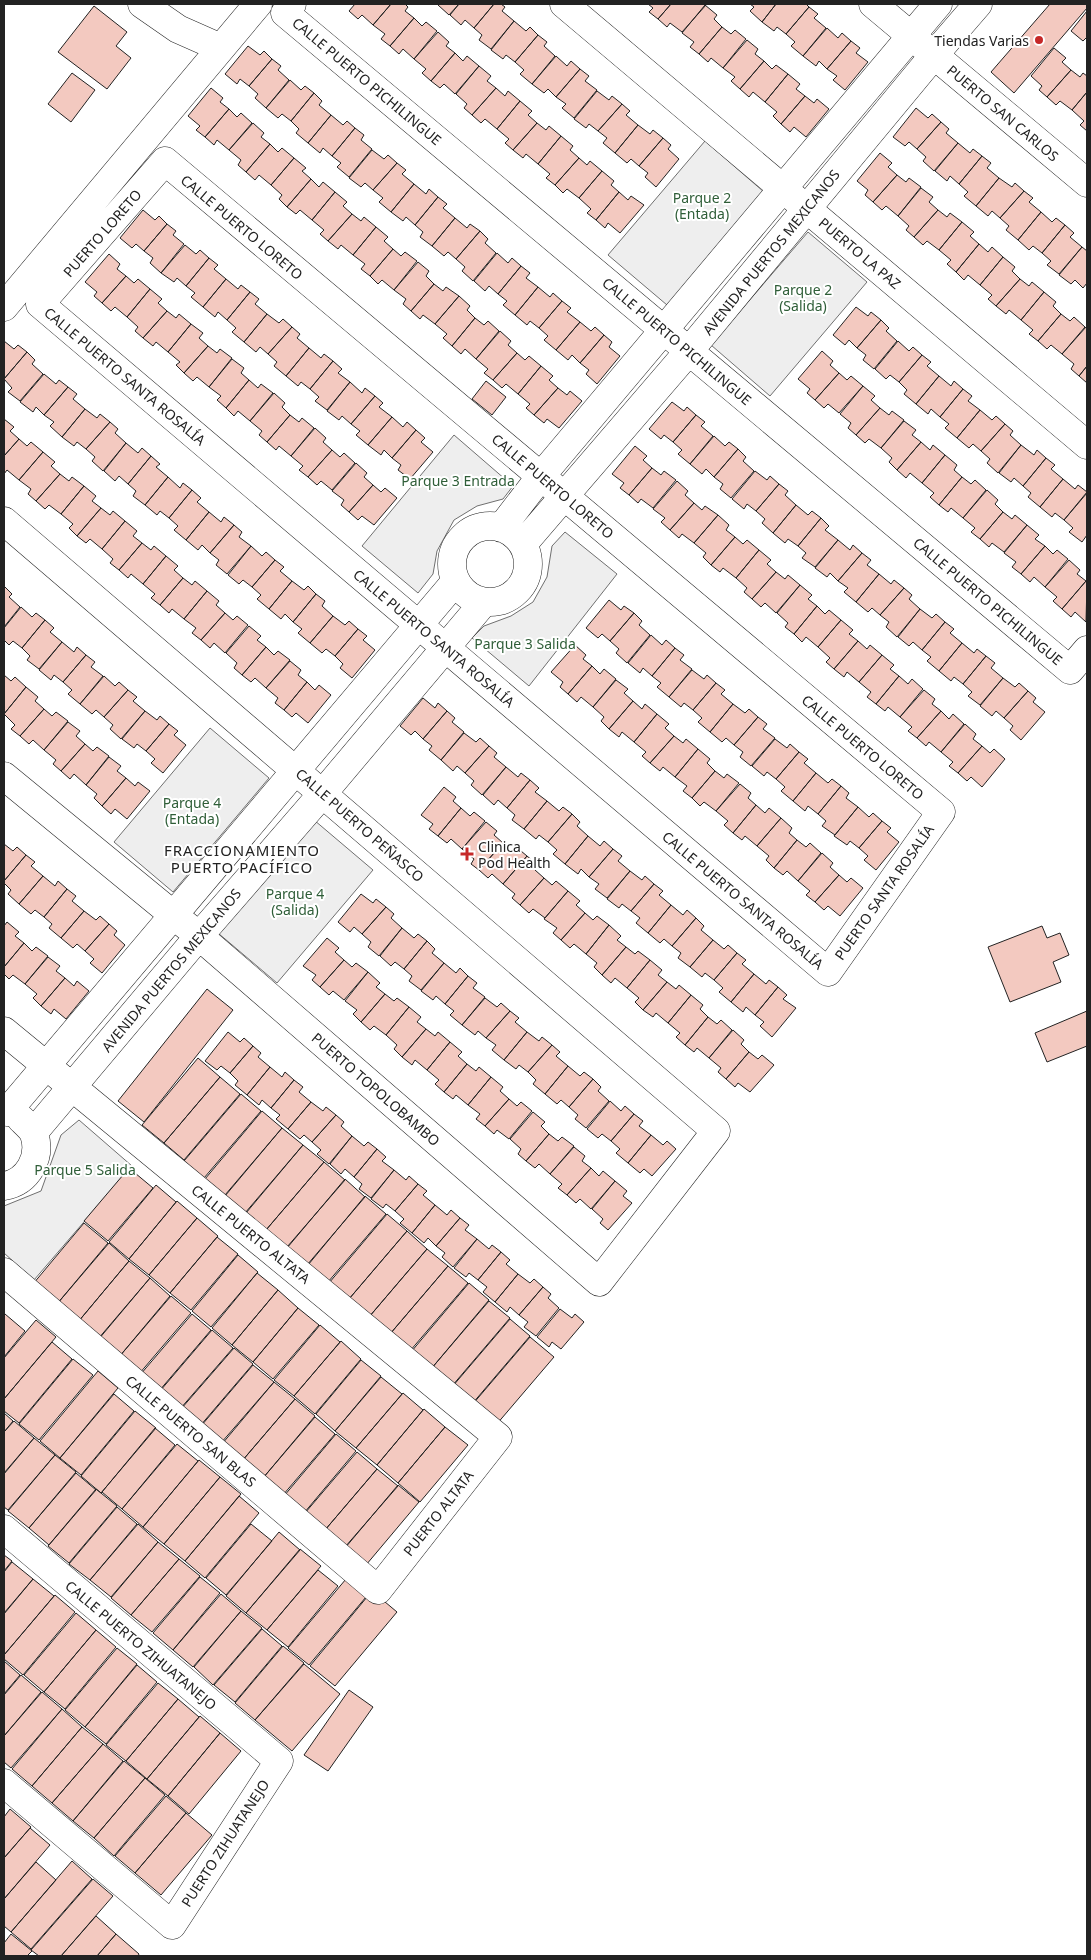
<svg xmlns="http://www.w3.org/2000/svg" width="1091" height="1960" font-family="'Noto Sans',sans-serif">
  <rect width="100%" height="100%" fill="#fff"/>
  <!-- green -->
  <path fill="#eee" stroke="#6f6f6f" d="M705 141 764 192 667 305 608 255Z
    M808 232 867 282 770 396 711 345Z
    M454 435 513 486 503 499 477 506 454 520 437 551 433 574 418 593 362 546Z
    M565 532 617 574 529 686 472 638 484 626 511 616 533 602 547 577 552 546Z
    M210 728 269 778 173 892 114 842Z
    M314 820 373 870 277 983 218 933Z
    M79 1120 132 1166 34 1280 4 1253V1206L41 1191 61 1135Z"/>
  <!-- building -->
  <path fill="#f3c9c0" stroke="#222" d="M355 4H391L373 25 362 15 358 19 349 11Z
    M391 4H405L408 7 405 11 414 18 390 46 381 39 385 34 373 25Z
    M439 4H459L449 15 438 5Z
    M459 4H494L474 28 465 20 461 25 450 15Z
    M494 4H501L505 7 502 11 514 21 491 49 479 40 482 35 474 28Z
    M648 4H671L658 19 649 12 653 8Z
    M671 4H704L706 5 682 32 670 23 667 27 658 19Z
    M750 4H776L762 22 750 11 754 7Z
    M776 4H806L809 7 786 34 777 27 774 31 762 22Z
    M1050 4H1087V8L1014 93 991 72Z
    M705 5 717 15 714 19 722 27 699 54 690 47 694 42 682 33Z
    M94 6 127 32 116 46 131 58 107 89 58 52Z
    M809 7 818 14 814 18 826 28 803 56 791 46 795 42 786 34Z
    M1087 11V37L1083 41 1071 31Z
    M414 18 422 26 426 22 437 31 414 59 403 49 399 54 390 46Z
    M514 21 526 31 530 27 538 35 515 62 506 55 503 59 491 50Z
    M722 27 731 34 735 30 746 39 723 68 711 58 708 62 699 54Z
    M827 28 838 38 842 33 851 41 827 69 819 61 816 66 803 56Z
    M438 32 449 42 446 46 455 53 431 81 422 73 426 69 414 59Z
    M538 35 547 42 544 46 555 56 532 84 520 74 524 70 515 62Z
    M747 40 758 49 755 54 764 61 740 89 731 81 735 77 723 68Z
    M851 41 860 48 856 53 868 62 845 90 833 80 837 76 827 69Z
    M248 46 260 55 264 51 272 59 249 86 240 79 237 84 225 74Z
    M1054 48 1066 58 1062 62 1071 70 1047 97 1039 90 1042 86 1031 76Z
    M455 53 463 61 467 56 479 66 455 94 444 84 440 88 431 81Z
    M556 56 567 66 571 61 580 69 556 97 548 89 544 93 532 84Z
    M272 59 281 66 278 70 289 80 266 108 255 98 258 94 249 86Z
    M764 61 772 69 776 65 788 74 765 102 753 92 749 97 740 89Z
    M479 66 491 76 487 81 496 88 472 115 464 108 467 104 456 94Z
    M580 69 589 76 585 81 597 90 574 118 562 108 566 104 556 97Z
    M1071 70 1080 77 1083 73 1087 76V92L1072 110 1060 101 1056 105 1047 97Z
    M72 73 95 90 71 122 48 104Z
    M788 74 800 84 796 89 805 96 781 124 773 116 777 112 765 102Z
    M290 80 301 90 305 86 314 93 291 121 282 114 278 118 266 108Z
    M211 88 223 98 220 102 229 109 205 137 196 130 200 126 188 116Z
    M496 88 505 96 508 91 520 101 497 129 485 119 481 123 472 115Z
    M597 91 609 100 612 96 622 104 598 131 589 124 586 128 574 119Z
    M1087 92V131L1080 125 1084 121 1072 110Z
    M314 93 322 101 319 105 331 115 308 143 296 133 299 129 291 121Z
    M805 96 814 103 817 99 829 109 806 137 794 127 790 132 781 124Z
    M520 101 532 111 528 115 537 123 513 150 505 143 509 139 497 129Z
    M622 104 630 111 626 115 638 125 615 153 603 143 607 138 598 131Z
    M916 108 928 118 932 114 941 122 917 149 909 142 905 146 893 137Z
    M229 109 237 117 241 113 252 123 229 150 217 140 214 145 205 137Z
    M331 115 343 125 347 121 355 128 332 156 323 148 320 153 308 143Z
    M941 122 949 129 946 133 958 143 934 171 923 161 926 157 917 149Z
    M253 123 264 133 261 137 270 144 246 172 238 165 241 160 229 150Z
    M537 123 546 130 549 126 561 136 538 164 526 154 523 158 513 150Z
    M638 125 650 134 653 130 663 138 639 166 631 159 627 163 615 153Z
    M355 128 364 135 361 140 372 149 349 177 337 167 341 163 332 156Z
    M561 136 573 146 570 150 579 158 555 185 546 178 550 174 538 164Z
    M663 138 671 145 668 149 679 159 656 187 645 177 648 173 639 166Z
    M958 143 970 153 973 149 982 156 959 184 950 176 947 181 935 171Z
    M270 144 278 152 282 148 294 158 271 185 259 175 255 180 246 172Z
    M372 150 384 159 388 155 397 163 373 190 365 183 361 187 349 178Z
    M880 153 892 163 888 167 897 175 873 202 865 195 868 190 857 181Z
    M982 156 991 163 987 168 999 178 976 206 964 196 968 192 959 184Z
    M294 158 306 168 302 171 311 179 287 207 279 199 282 195 271 185Z
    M579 158 587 165 590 161 602 171 579 198 567 189 563 193 555 185Z
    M397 163 406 170 402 174 414 184 391 212 379 202 383 198 373 190Z
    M602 171 614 181 611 185 619 192 596 220 587 213 591 209 579 198Z
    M897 175 906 182 909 178 921 187 898 216 886 206 882 210 873 202Z
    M999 178 1012 187 1015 183 1024 191 1000 218 992 211 988 216 976 206Z
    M311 179 319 187 323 182 335 192 312 220 300 210 296 214 287 207Z
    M414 184 426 194 429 189 438 197 415 225 406 217 403 221 391 212Z
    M921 188 933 197 929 202 938 210 914 237 906 230 909 226 898 216Z
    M1024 191 1033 198 1029 202 1041 212 1018 240 1006 230 1009 226 1000 218Z
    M335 192 347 202 343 206 352 214 328 241 320 234 324 230 312 220Z
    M619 192 628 200 631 196 644 205 620 233 608 223 605 228 596 220Z
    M438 197 447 204 443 208 455 218 432 246 420 237 423 232 415 225Z
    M143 210 155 220 159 216 167 224 144 251 136 244 132 248 120 238Z
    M938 210 947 217 950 213 962 222 939 250 927 241 923 245 914 237Z
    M1041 212 1052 222 1056 218 1065 225 1042 253 1033 246 1029 250 1018 240Z
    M352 214 361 221 364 217 376 227 353 255 341 245 338 249 328 241Z
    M455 218 467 228 470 224 480 231 456 259 448 252 444 256 432 246Z
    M962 222 974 232 970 236 979 244 956 272 947 264 951 260 939 250Z
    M167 224 176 231 173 235 184 244 161 273 150 263 153 258 144 251Z
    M1065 225 1074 233 1070 237 1082 247 1059 274 1047 265 1051 261 1042 253Z
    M376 227 388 237 384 241 393 249 370 276 361 269 365 264 353 255Z
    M480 231 488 239 485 243 496 253 473 281 462 271 465 267 456 259Z
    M979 244 988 252 992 247 1003 257 980 285 968 275 964 280 956 272Z
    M185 245 196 254 200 250 209 258 186 286 177 278 174 282 161 273Z
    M1082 247 1087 251V283L1083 288 1075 280 1071 284 1059 275Z
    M393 249 401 256 405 252 417 261 394 290 382 280 378 284 370 276Z
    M497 253 508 263 512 258 521 266 498 294 489 286 485 291 474 281Z
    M109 254 120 264 117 269 126 276 102 303 94 296 97 292 85 282Z
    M1003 257 1015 267 1012 271 1020 279 996 306 988 299 992 295 980 285Z
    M209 258 218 265 214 269 226 279 203 307 191 297 195 293 186 286Z
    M418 262 429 271 426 276 434 284 411 311 403 304 406 299 394 290Z
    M521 266 530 273 526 278 538 287 515 315 503 305 507 301 498 294Z
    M126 276 134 283 138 279 150 289 127 317 115 307 111 311 102 303Z
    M226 279 238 289 241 285 250 292 227 320 218 312 215 317 203 307Z
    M1020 279 1029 286 1032 282 1044 292 1021 320 1009 310 1006 314 996 306Z
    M434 284 443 291 446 287 459 296 435 324 423 315 420 319 411 311Z
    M538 287 550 297 553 293 562 301 539 328 530 321 527 325 515 315Z
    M150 289 162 299 158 303 167 311 143 338 135 331 138 327 127 317Z
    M250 292 259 299 255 304 267 314 244 342 232 332 236 328 227 320Z
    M1044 292 1056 302 1053 306 1061 314 1038 341 1029 334 1033 330 1021 320Z
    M459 296 470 306 467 310 475 318 452 346 443 338 447 334 435 324Z
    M562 301 571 308 567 312 580 322 556 350 544 340 548 336 539 328Z
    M856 307 868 316 871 312 881 320 857 348 849 340 845 345 833 335Z
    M167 311 176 318 179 314 191 324 168 352 156 342 153 346 143 338Z
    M267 314 279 323 283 319 292 327 268 354 260 347 256 352 244 342Z
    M1061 314 1070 321 1074 317 1085 327 1062 354 1051 345 1047 349 1038 341Z
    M475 318 484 325 488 321 499 331 476 359 465 349 461 354 452 346Z
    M881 320 889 328 886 331 897 341 874 369 863 360 866 355 857 348Z
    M580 322 591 331 595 327 604 335 580 363 572 355 568 360 556 350Z
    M191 324 203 333 199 338 208 346 184 373 176 365 180 362 168 352Z
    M292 327 300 334 297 338 309 348 286 376 274 366 277 362 268 354Z
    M1086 327 1087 328V366L1079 376 1071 369 1074 364 1062 354Z
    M500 331 511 341 508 345 517 353 493 380 484 373 488 369 476 359Z
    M604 335 612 342 609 347 620 356 597 384 586 374 589 370 580 363Z
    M4 341 14 349 18 345 27 352 4 379Z
    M898 341 909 351 913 347 922 355 899 382 890 375 886 379 875 369Z
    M208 346 217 353 220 349 232 358 209 387 197 377 193 381 184 373Z
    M309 348 321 358 324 354 333 361 310 389 301 382 298 386 286 376Z
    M822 351 833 361 830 365 839 373 815 400 807 393 810 389 798 379Z
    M27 352 35 360 32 364 43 374 20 401 8 392 12 388 4 379Z
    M517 353 525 360 529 356 541 366 518 394 506 384 502 388 493 380Z
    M922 355 931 362 927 366 939 376 916 404 904 394 907 390 899 382Z
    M232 359 244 368 241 373 249 380 226 408 217 400 221 396 209 387Z
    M333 361 342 369 338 373 350 382 327 410 315 401 319 397 310 389Z
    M541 366 553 376 549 380 558 388 534 415 526 408 530 404 518 394Z
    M1087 366V383L1079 376Z
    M839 373 847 380 851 376 863 386 839 413 828 404 824 408 815 400Z
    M44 374 56 384 59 380 68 387 44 415 36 407 33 412 20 402Z
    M939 376 951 386 954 381 963 389 940 417 931 409 928 414 916 404Z
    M249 380 258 388 261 384 273 393 250 421 238 411 234 416 226 408Z
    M486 381 506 397 492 415 472 399Z
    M350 382 362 393 365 388 375 396 351 424 342 416 339 420 327 411Z
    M863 386 875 396 871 400 880 408 856 435 848 428 851 423 840 414Z
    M68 387 77 394 73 399 85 409 62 437 50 426 54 422 44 415Z
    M558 388 567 395 570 391 582 401 559 428 547 419 544 423 534 415Z
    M963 389 972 396 968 401 980 410 957 438 945 428 949 424 940 417Z
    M274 393 285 403 282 407 290 415 267 442 259 435 262 431 250 421Z
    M375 396 383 403 379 407 392 417 368 445 356 435 360 431 351 424Z
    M672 402 684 411 687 407 696 415 673 442 664 435 661 439 649 429Z
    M880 408 889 415 892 411 904 420 881 448 869 439 865 443 856 435Z
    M85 409 97 418 100 414 110 422 86 449 77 442 74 446 62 437Z
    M980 410 992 420 996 416 1005 424 981 451 973 444 969 448 957 438Z
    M290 415 299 422 302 418 314 428 291 456 279 446 276 450 267 442Z
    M696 415 705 422 701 426 713 436 690 464 678 454 682 450 673 442Z
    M392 417 403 427 407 422 416 430 392 458 384 450 381 455 368 445Z
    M4 419 14 427 10 431 19 439 4 456Z
    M904 421 916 430 912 435 921 442 897 470 889 462 892 458 881 448Z
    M110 422 118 429 115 433 126 443 103 471 92 461 95 457 86 449Z
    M1005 424 1013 431 1010 435 1021 445 998 473 987 463 990 459 981 451Z
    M315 428 326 438 323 442 332 450 308 477 299 470 303 466 291 456Z
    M416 430 425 438 421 442 433 452 410 479 398 470 401 465 392 458Z
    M714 436 725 446 729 442 738 449 714 477 706 469 702 474 690 464Z
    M19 439 27 446 31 442 43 452 19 480 7 470 4 474V456Z
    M921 442 930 450 933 445 945 455 922 483 910 473 906 478 897 470Z
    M126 443 138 453 142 448 151 456 128 484 119 476 115 481 104 471Z
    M1021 445 1034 455 1037 450 1046 458 1023 486 1014 478 1011 482 999 473Z
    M635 446 647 456 643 460 652 468 629 495 620 488 624 483 612 474Z
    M738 449 746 457 743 461 754 471 731 498 720 489 723 484 714 477Z
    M332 450 340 457 344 453 355 463 332 490 321 481 317 485 308 477Z
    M43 452 55 462 51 466 60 474 36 501 28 494 31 489 19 480Z
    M945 455 957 465 954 470 962 477 939 505 930 497 934 493 922 483Z
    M151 456 160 464 156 467 168 477 145 505 133 496 136 491 128 484Z
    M1046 458 1055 465 1051 469 1063 479 1040 507 1028 497 1031 493 1023 486Z
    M356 463 367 473 364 477 373 485 349 512 341 505 344 500 332 491Z
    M652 468 661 475 664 471 676 480 653 508 641 499 638 503 629 495Z
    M755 471 767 480 770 476 779 484 756 511 747 504 744 509 732 499Z
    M60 474 69 481 72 477 84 486 61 514 49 505 45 509 36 501Z
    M168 477 180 488 183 483 192 490 169 518 160 511 157 515 145 505Z
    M962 477 971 484 975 480 986 490 963 518 951 508 948 512 939 505Z
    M1063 479 1075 489 1078 485 1087 492 1064 520 1055 513 1052 517 1040 507Z
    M677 481 688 491 685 495 694 503 670 530 661 522 665 518 653 509Z
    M779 484 788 491 785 495 796 505 773 533 762 523 765 519 756 511Z
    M373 485 381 492 385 488 397 498 374 525 362 516 358 520 349 512Z
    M84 486 96 496 92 501 101 508 77 536 69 528 73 524 61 514Z
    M192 490 201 498 197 502 209 512 186 540 174 530 178 526 169 518Z
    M987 490 998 500 995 504 1003 512 980 539 971 532 975 528 963 518Z
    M1087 493V535L1082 542 1069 532 1073 528 1064 520Z
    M694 503 702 510 705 506 718 515 694 543 682 534 679 538 670 530Z
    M796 505 808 515 812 511 821 518 798 546 788 539 785 543 773 533Z
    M101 508 110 515 113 511 125 521 102 549 90 539 86 543 77 536Z
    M209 512 221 522 224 517 234 525 210 553 202 545 198 550 186 540Z
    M1003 512 1012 519 1015 515 1027 525 1004 552 992 543 989 547 980 539Z
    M718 515 729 525 726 530 735 537 711 565 703 557 706 553 694 543Z
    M821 518 829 526 825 530 838 540 815 567 802 558 806 553 798 546Z
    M125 521 137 531 133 536 142 543 119 570 110 563 113 559 102 549Z
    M234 525 242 532 239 537 251 546 227 574 216 565 219 560 210 553Z
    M1027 525 1039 535 1035 539 1045 546 1021 574 1012 567 1016 562 1004 553Z
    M735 537 743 544 747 540 759 550 736 578 723 568 720 572 711 565Z
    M838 540 850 550 853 545 862 553 838 581 830 573 827 577 815 568Z
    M142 543 151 550 154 546 166 556 143 584 131 574 128 578 119 570Z
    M251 546 262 556 266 552 275 560 252 587 243 580 239 584 228 575Z
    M1045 546 1053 554 1057 550 1068 559 1045 587 1034 577 1030 582 1021 574Z
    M759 550 771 560 767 564 776 572 752 599 744 592 747 588 736 578Z
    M862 553 871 560 867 565 879 574 856 602 844 592 848 588 838 581Z
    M166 556 178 566 174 570 183 578 160 605 151 598 155 594 143 584Z
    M275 560 284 567 280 571 292 581 269 609 257 599 261 595 252 587Z
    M1069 560 1080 570 1077 574 1086 581 1062 609 1053 601 1057 597 1045 587Z
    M776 572 785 579 788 575 800 585 776 613 765 603 761 607 752 599Z
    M879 574 891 584 894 580 904 588 880 615 872 608 868 612 856 602Z
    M183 578 192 585 195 581 207 591 184 619 172 609 169 613 160 605Z
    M292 581 304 590 308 586 316 594 293 622 285 614 281 619 269 609Z
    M1086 581 1087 582 1086 622 1075 612 1071 617 1062 609Z
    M800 585 812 595 808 599 817 606 794 634 785 627 788 623 777 613Z
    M4 586 12 594 9 597 20 607 4 627Z
    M904 588 912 595 909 599 920 609 897 637 886 627 889 622 880 615Z
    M207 591 219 601 216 605 225 613 201 640 192 633 196 628 184 619Z
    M316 594 325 601 322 606 333 616 310 643 298 633 302 629 293 622Z
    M609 600 621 610 624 606 634 613 610 641 602 634 598 638 586 628Z
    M817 606 825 614 829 610 841 620 818 647 806 637 802 642 794 634Z
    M21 607 32 617 36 613 45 620 22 648 13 641 9 645 4 640V628Z
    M920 609 932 618 936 614 945 622 922 650 913 642 909 646 898 637Z
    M225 613 233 620 237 616 248 625 225 653 214 643 210 648 201 640Z
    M634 613 642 621 639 625 650 635 627 663 616 653 619 649 610 641Z
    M333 616 345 625 349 621 358 629 335 656 326 649 322 653 310 643Z
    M45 620 54 628 50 632 62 642 39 669 27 660 30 656 22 648Z
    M841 620 853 630 849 634 858 641 834 669 826 662 830 658 818 647Z
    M945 622 954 629 950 633 962 643 939 671 927 661 931 657 922 650Z
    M249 626 261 636 257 640 266 647 242 675 234 668 237 663 226 653Z
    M358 629 367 636 363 640 375 650 352 678 340 668 343 664 335 656Z
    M651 635 662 645 666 640 675 648 652 676 643 668 640 673 628 663Z
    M858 641 867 649 870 645 882 655 859 682 847 672 844 677 834 669Z
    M62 642 74 652 77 647 86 655 63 682 54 675 51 680 39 670Z
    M962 643 974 653 977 649 986 656 963 684 954 677 951 681 939 671Z
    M575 645 586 655 583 659 592 666 568 694 560 687 563 682 551 672Z
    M266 647 274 655 278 651 290 660 266 688 255 678 251 682 242 675Z
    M675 648 684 655 680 660 692 669 669 697 657 687 661 683 652 676Z
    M86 655 95 662 91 667 103 676 80 704 68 694 72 690 63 682Z
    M882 655 894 665 890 669 899 676 876 704 867 697 871 692 859 682Z
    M986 656 995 663 991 668 1003 678 980 705 968 696 972 692 963 684Z
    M290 661 301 670 298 675 307 682 284 710 275 703 278 698 266 688Z
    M592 666 600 674 604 669 616 679 593 707 581 697 577 702 568 694Z
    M692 670 704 679 707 675 716 683 693 710 684 703 681 707 669 697Z
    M4 675 11 681 15 677 26 687 4 714Z
    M104 676 115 686 119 682 128 690 104 717 96 710 92 714 80 704Z
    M899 676 908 684 912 679 923 689 900 717 888 707 885 711 876 704Z
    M1003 678 1015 687 1019 683 1028 691 1004 718 996 711 992 716 980 706Z
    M616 680 628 689 624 693 633 701 609 729 601 721 604 717 593 707Z
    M307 682 315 690 319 685 331 695 308 723 296 713 292 717 284 710Z
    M716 683 725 690 721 694 733 704 710 732 698 722 702 718 693 710Z
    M26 687 38 697 35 701 44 709 20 736 11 729 15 725 4 714Z
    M128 690 137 697 133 701 145 711 121 739 110 729 113 725 104 717Z
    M924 690 935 699 932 704 941 711 917 738 908 731 912 727 900 717Z
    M1028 691 1036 698 1033 702 1045 712 1021 740 1010 730 1013 726 1004 718Z
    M423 698 435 708 438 703 447 711 423 739 415 731 411 735 400 726Z
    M633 701 642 709 645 704 657 714 634 742 622 732 619 737 609 729Z
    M733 704 745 713 749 709 758 717 734 745 726 738 722 742 710 732Z
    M44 709 52 716 56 712 68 721 44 750 33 740 29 744 20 736Z
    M145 711 157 720 160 716 169 724 146 751 137 744 134 748 122 739Z
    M447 711 455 718 452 722 464 732 441 760 429 750 432 746 423 739Z
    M941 711 949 719 953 714 964 724 941 752 929 742 926 746 917 738Z
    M657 714 669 724 665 728 674 736 650 763 642 756 646 752 634 742Z
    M758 717 767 724 763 729 775 738 751 766 740 757 743 752 734 745Z
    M68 722 80 731 76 736 85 744 61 771 53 764 56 760 44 750Z
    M169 724 178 731 174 735 186 745 163 773 151 763 155 759 146 751Z
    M965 724 976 734 973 739 982 746 958 773 949 766 953 762 941 752Z
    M464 733 476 742 480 738 489 746 465 773 457 766 453 771 441 760Z
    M674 736 683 743 686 739 698 749 675 777 663 767 660 771 650 763Z
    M775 739 787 748 790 744 799 752 776 779 767 772 764 776 752 766Z
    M85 744 93 751 97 747 109 756 86 785 74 774 70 779 61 771Z
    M489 746 497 753 494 757 506 767 482 795 471 785 474 781 465 773Z
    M982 746 990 753 994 749 1005 759 982 787 971 777 967 781 958 773Z
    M698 749 710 759 707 763 715 771 692 798 683 791 687 786 675 777Z
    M799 752 808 759 804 763 816 773 793 801 781 791 785 787 776 779Z
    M109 757 121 766 117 771 126 778 102 806 94 798 97 794 86 785Z
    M506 767 518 777 521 773 530 780 507 808 498 800 494 805 483 795Z
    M715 771 724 778 727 774 739 783 716 811 704 802 700 806 692 798Z
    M816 773 828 783 832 779 841 786 818 814 808 806 805 811 793 801Z
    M126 778 135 786 138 782 150 791 127 819 115 809 111 814 102 806Z
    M530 780 539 788 535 792 547 801 524 829 512 820 515 815 507 808Z
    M740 784 751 793 748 798 756 805 733 833 724 825 728 821 716 811Z
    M841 786 849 793 846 798 858 807 835 835 822 826 826 821 818 814Z
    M444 787 456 797 453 801 461 808 438 836 429 829 433 824 421 815Z
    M547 801 559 811 563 807 572 814 548 842 539 835 536 839 524 829Z
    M756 805 765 813 769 808 781 818 757 846 745 836 742 840 733 833Z
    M858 807 869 817 873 813 882 821 859 848 850 841 847 845 834 836Z
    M461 808 470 816 474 812 485 821 462 849 451 839 447 843 438 836Z
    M572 814 580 822 577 826 588 836 565 864 553 854 557 850 548 842Z
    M781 818 792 828 789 833 797 840 774 868 766 860 769 856 757 846Z
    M882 821 891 828 887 832 899 842 876 870 864 860 868 856 859 848Z
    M486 822 497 831 494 835 503 843 479 870 471 864 474 859 462 849Z
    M588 836 600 846 604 841 613 849 589 877 581 869 578 874 565 864Z
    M797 840 806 847 810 843 821 853 798 881 787 871 783 875 774 868Z
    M503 843 511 851 515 846 527 856 503 884 492 874 488 878 479 870Z
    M4 844 13 851 17 847 26 855 4 881Z
    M613 849 622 856 618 861 630 871 607 898 595 889 599 884 589 877Z
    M822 853 833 863 830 867 839 875 815 902 806 895 810 891 798 881Z
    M26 855 35 862 31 866 43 876 19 904 8 894 11 890 4 883V881Z
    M527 856 539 866 535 870 544 878 520 905 512 898 515 894 503 884Z
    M630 871 642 880 645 876 654 884 631 911 622 904 619 908 607 899Z
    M839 875 847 882 851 878 863 888 840 916 828 906 824 910 815 902Z
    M43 876 55 886 58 881 67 889 44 917 35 910 31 914 19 904Z
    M544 878 552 885 556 881 568 891 545 918 533 909 529 913 520 905Z
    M654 884 663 891 659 895 671 905 648 933 636 923 640 918 631 911Z
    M67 889 76 896 72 901 84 911 61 938 49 928 52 924 44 917Z
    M568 891 580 901 576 905 585 913 561 940 553 933 557 928 544 919Z
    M361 894 373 903 376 899 386 907 362 934 354 927 350 932 338 922Z
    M671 905 683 915 687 910 696 918 672 946 664 939 660 943 648 933Z
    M386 907 394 914 391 918 402 928 379 956 368 947 371 942 362 934Z
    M84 911 96 920 100 916 109 924 85 951 77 944 73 948 61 938Z
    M585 913 593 920 597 916 609 925 586 954 574 944 570 948 561 940Z
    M696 918 704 926 701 930 713 940 690 967 678 958 681 953 672 946Z
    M7 922 19 932 15 936 24 943 4 967V926Z
    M109 924 117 931 114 935 125 945 102 973 90 963 94 959 85 951Z
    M609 925 621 936 617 940 626 947 602 975 594 967 597 963 586 954Z
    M1042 926 1047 938 1060 933 1069 955 1053 962 1061 982 1010 1002 988 947Z
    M402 928 414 938 418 934 427 941 404 969 395 962 391 966 380 956Z
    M327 938 339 948 335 952 344 960 320 987 312 980 316 975 303 966Z
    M713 940 724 949 728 945 737 953 714 980 705 973 702 977 690 967Z
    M427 941 435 949 432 953 444 963 421 990 409 981 412 976 404 969Z
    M24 943 32 951 36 947 48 956 25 984 13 975 9 979 4 974V967Z
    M626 947 635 954 638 951 650 960 627 988 615 978 611 983 602 975Z
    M737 953 746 960 742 964 754 974 731 1002 719 992 723 988 714 980Z
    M48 957 60 966 56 971 65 978 41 1006 33 998 37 994 25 984Z
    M344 960 352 967 356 963 368 972 344 1000 333 991 329 995 320 987Z
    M650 960 662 970 658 975 667 982 643 1010 635 1002 639 998 627 988Z
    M444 963 456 973 460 968 468 976 445 1004 436 996 433 1000 421 991Z
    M368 972 380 983 376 987 385 994 361 1022 353 1014 357 1010 345 1001Z
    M754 974 766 984 769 980 778 987 755 1015 746 1007 743 1012 731 1002Z
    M468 976 477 983 473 988 485 997 462 1025 450 1015 454 1011 445 1004Z
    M65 978 74 986 77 981 89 991 66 1019 54 1009 51 1014 41 1006Z
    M667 982 676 989 679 985 691 995 668 1023 656 1013 653 1017 643 1010Z
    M778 987 787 995 783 999 796 1008 772 1037 760 1026 764 1022 755 1015Z
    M207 989 233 1010 144 1122 118 1101Z
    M385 994 394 1001 397 998 409 1007 386 1035 374 1026 370 1030 361 1022Z
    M691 995 703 1005 700 1009 708 1017 685 1045 676 1037 680 1033 668 1023Z
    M485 998 497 1007 501 1003 510 1011 486 1038 478 1031 475 1035 462 1025Z
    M409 1007 421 1017 417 1022 426 1029 402 1057 394 1049 397 1045 386 1035Z
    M510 1011 519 1018 515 1022 527 1032 504 1060 492 1050 496 1045 486 1038Z
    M1087 1011V1046L1047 1062 1035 1033Z
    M708 1017 717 1024 721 1020 732 1030 709 1058 697 1048 694 1052 685 1045Z
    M426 1029 435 1036 438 1032 450 1042 427 1070 415 1060 412 1065 402 1057Z
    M733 1030 744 1040 741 1044 749 1052 726 1079 718 1072 721 1068 709 1058Z
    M228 1032 240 1042 244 1038 253 1046 230 1073 221 1066 217 1070 205 1061Z
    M527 1032 539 1041 542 1037 552 1045 528 1072 519 1065 516 1069 504 1060Z
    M450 1042 462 1052 458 1056 467 1064 444 1092 435 1084 439 1080 427 1070Z
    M552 1045 560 1052 556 1056 568 1066 545 1094 533 1084 536 1080 528 1072Z
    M253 1046 261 1053 258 1057 270 1067 247 1095 235 1085 238 1081 230 1073Z
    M749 1052 758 1059 762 1055 774 1065 750 1092 738 1083 735 1087 726 1079Z
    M198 1058 220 1077 164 1143 142 1125Z
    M467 1064 476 1071 479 1067 491 1077 468 1105 456 1095 453 1099 444 1092Z
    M568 1066 580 1076 584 1072 593 1079 569 1107 561 1100 557 1104 545 1094Z
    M270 1067 282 1077 285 1072 294 1080 271 1108 262 1100 259 1105 247 1095Z
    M220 1077 240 1094 184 1160 164 1143Z
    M491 1077 503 1087 500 1091 509 1099 485 1126 476 1119 480 1114 468 1105Z
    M593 1079 601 1087 598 1091 609 1101 586 1128 575 1119 578 1115 569 1107Z
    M294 1080 303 1087 299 1092 311 1102 288 1129 276 1119 280 1115 271 1108Z
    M241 1094 261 1111 204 1178 184 1161Z
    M509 1099 517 1106 521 1102 532 1111 509 1139 497 1130 494 1134 485 1126Z
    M610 1101 621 1111 625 1106 634 1114 611 1141 602 1134 598 1138 587 1129Z
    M311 1102 323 1111 326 1107 336 1115 312 1142 304 1135 300 1139 288 1129Z
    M262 1111 282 1128 225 1195 205 1179Z
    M533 1112 545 1122 541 1126 549 1134 526 1161 518 1154 521 1149 510 1139Z
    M634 1114 643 1121 639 1126 651 1135 628 1163 616 1153 620 1149 611 1141Z
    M336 1115 344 1122 341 1126 352 1136 329 1164 317 1154 321 1150 312 1142Z
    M282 1128 303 1145 245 1213 225 1196Z
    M549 1134 558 1141 562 1137 574 1146 550 1174 539 1164 535 1168 526 1161Z
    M651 1135 663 1145 667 1141 676 1149 652 1176 644 1169 640 1173 628 1163Z
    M352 1136 364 1146 368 1142 377 1149 354 1177 345 1169 341 1174 330 1164Z
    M303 1145 324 1162 266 1230 246 1213Z
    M574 1147 585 1156 582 1161 591 1168 567 1195 558 1188 562 1184 550 1174Z
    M377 1149 386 1157 382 1161 394 1170 371 1198 359 1189 362 1184 354 1177Z
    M324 1162 345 1180 287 1247 266 1230Z
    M129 1168 153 1188 108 1241 84 1221Z
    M591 1168 599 1176 603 1171 615 1181 591 1209 580 1199 576 1203 567 1195Z
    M394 1170 406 1180 409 1176 418 1184 395 1211 386 1204 383 1208 371 1199Z
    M345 1179 365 1197 307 1265 287 1248Z
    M615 1181 627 1191 623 1196 632 1203 608 1230 600 1223 603 1219 592 1209Z
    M418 1184 427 1191 423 1195 435 1205 412 1233 400 1223 404 1219 395 1211Z
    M156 1185 176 1202 129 1259 109 1242Z
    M365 1196 386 1214 328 1282 308 1265Z
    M177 1201 197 1218 149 1275 129 1259Z
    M435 1205 447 1215 451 1210 460 1218 436 1246 428 1238 424 1243 412 1233Z
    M387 1214 407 1231 349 1299 329 1283Z
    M197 1218 218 1236 170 1293 149 1275Z
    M460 1218 469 1225 465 1230 477 1239 453 1267 442 1257 445 1253 436 1246Z
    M84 1223 108 1243 57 1304 33 1284Z
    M407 1231 427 1249 369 1317 349 1299Z
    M217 1237 238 1254 191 1310 170 1293Z
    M477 1239 489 1249 492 1245 501 1252 478 1280 469 1273 466 1277 454 1268Z
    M109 1243 129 1261 78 1322 57 1304Z
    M427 1249 448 1266 390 1334 369 1317Z
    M501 1252 510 1260 506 1264 518 1274 495 1302 483 1292 487 1287 478 1280Z
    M238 1255 258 1272 211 1327 192 1311Z
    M129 1261 150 1278 98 1339 78 1322Z
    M448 1266 468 1283 410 1351 390 1334Z
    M257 1273 278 1290 232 1345 212 1328Z
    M518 1274 530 1283 534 1279 543 1287 519 1315 510 1307 507 1312 495 1302Z
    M150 1278 170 1296 119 1357 98 1340Z
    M469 1283 489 1300 431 1369 411 1352Z
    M543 1287 551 1294 548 1298 559 1308 536 1336 524 1327 528 1322 519 1315Z
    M278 1290 298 1308 253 1362 232 1345Z
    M171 1296 191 1313 139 1374 119 1357Z
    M489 1301 510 1318 452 1386 431 1369Z
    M298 1308 319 1325 273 1379 253 1362Z
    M560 1309 572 1318 575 1314 584 1322 561 1349 552 1342 549 1347 537 1337Z
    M5 1314 25 1331 4 1357V1315Z
    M192 1314 211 1330 159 1391 140 1375Z
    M510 1319 530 1336 472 1404 452 1387Z
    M36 1320 56 1337 4 1399V1358Z
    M320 1325 340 1342 294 1396 274 1380Z
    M212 1330 233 1348 180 1409 160 1391Z
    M530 1337 554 1357 496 1425 472 1405Z
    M341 1341 361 1359 315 1414 294 1396Z
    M52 1342 72 1359 19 1423 4 1411V1399Z
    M234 1348 253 1364 200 1426 181 1409Z
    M73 1359 93 1375 39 1440 19 1424Z
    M361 1360 381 1376 335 1431 316 1414Z
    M253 1365 274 1382 221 1443 201 1426Z
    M98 1371 118 1388 60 1458 40 1441Z
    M381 1377 402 1394 356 1448 335 1431Z
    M274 1382 295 1399 242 1461 222 1444Z
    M403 1393 423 1410 377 1465 356 1448Z
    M114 1394 134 1411 81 1475 60 1458Z
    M295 1399 315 1416 263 1478 242 1461Z
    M424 1409 445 1427 398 1483 377 1465Z
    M135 1411 156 1428 101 1493 81 1476Z
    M4 1413 13 1421 4 1432Z
    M315 1417 335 1434 283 1495 263 1478Z
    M14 1421 34 1438 4 1473V1432Z
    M445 1427 468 1445 420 1502 398 1483Z
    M155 1428 175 1445 122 1509 102 1492Z
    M336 1434 356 1451 304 1513 284 1496Z
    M34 1438 55 1455 8 1510 4 1507V1474Z
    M177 1444 198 1461 143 1527 122 1509Z
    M357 1452 377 1469 325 1530 305 1513Z
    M55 1455 76 1472 29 1528 8 1511Z
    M199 1460 220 1477 164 1544 143 1527Z
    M377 1469 398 1486 345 1547 325 1530Z
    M76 1473 96 1490 49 1545 29 1528Z
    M220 1477 241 1494 185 1561 164 1544Z
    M398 1485 419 1502 366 1565 345 1548Z
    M96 1489 117 1506 69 1563 48 1546Z
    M239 1496 259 1513 205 1578 185 1561Z
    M117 1507 137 1524 90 1580 69 1564Z
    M138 1524 158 1542 111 1597 90 1580Z
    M251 1524 272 1541 226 1595 206 1578Z
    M279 1532 300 1550 246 1613 226 1596Z
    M158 1542 179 1559 131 1615 111 1598Z
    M300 1549 321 1566 267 1630 246 1613Z
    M4 1555 12 1561 4 1571Z
    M179 1559 200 1576 152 1632 131 1615Z
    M12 1562 33 1579 4 1613V1572Z
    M318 1570 338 1586 288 1647 267 1630Z
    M200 1577 220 1593 173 1650 153 1633Z
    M33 1579 54 1596 4 1655V1614Z
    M346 1579 366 1597 309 1665 288 1648Z
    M372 1591 397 1612 335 1686 310 1666Z
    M221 1594 241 1611 193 1667 173 1650Z
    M55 1595 75 1612 23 1675 4 1659V1655Z
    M241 1611 262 1628 213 1685 194 1667Z
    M76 1613 96 1630 44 1692 24 1675Z
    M262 1629 282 1646 235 1702 214 1685Z
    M96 1630 116 1647 65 1709 44 1692Z
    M283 1646 304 1663 255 1720 235 1703Z
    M117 1648 137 1664 85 1727 65 1710Z
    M4 1661 20 1675 4 1694Z
    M304 1664 340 1694 292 1751 255 1720Z
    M137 1665 157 1682 106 1744 85 1727Z
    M21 1675 41 1692 4 1736V1695Z
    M158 1683 178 1699 126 1761 106 1745Z
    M349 1690 373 1707 328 1771 304 1755Z
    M42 1692 62 1709 11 1768 4 1762V1736Z
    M178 1699 199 1717 147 1779 126 1761Z
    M62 1709 82 1727 32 1786 12 1769Z
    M200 1716 220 1733 168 1796 147 1779Z
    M82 1727 103 1744 52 1803 32 1786Z
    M220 1733 241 1751 189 1814 168 1796Z
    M103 1744 123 1761 73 1821 52 1803Z
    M124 1761 145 1778 94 1838 73 1821Z
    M145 1778 165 1795 114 1856 94 1838Z
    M166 1796 186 1813 135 1873 115 1856Z
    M10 1809 31 1827 4 1858V1817Z
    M186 1813 212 1835 161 1895 135 1873Z
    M30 1828 50 1845 4 1899V1858Z
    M72 1861 92 1879 31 1949 11 1932Z
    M36 1862 56 1880 11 1932 4 1926V1899Z
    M93 1879 113 1896 61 1956H39L31 1950Z
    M96 1916 116 1934 97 1956H61Z
    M11 1934 32 1951 27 1956H4V1943Z
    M116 1934 139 1954 138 1956H97Z"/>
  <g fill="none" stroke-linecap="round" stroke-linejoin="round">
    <defs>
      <path id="minor" d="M142 4 178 29 221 48
        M292 4 285 13 1070 670 1087 650
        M564 4 1087 445
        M873 4 1087 183
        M165 161 941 812 828 972 40 304Z
        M4 307 258 4
        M4 521 716 1131 599 1282 199 936 4 776
        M452 564a38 38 0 1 1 76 0a38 38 0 1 1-76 0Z
        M501 528 541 476 938 4
        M523 544 689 351 934 55 978 4
        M4 1031 498 1437 378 1590 4 1272
        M7 1112 455 582
        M34 1132 199 936 323 793 484 602
        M4 1186C28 1182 42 1157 34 1134 32 1129 25 1123 21 1119
        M4 1529 279 1761 172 1925 4 1783"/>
    </defs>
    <!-- minor casing -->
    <use href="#minor" stroke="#222" stroke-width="29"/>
    <!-- minor -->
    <use href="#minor" stroke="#fff" stroke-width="28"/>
  </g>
  <!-- markers -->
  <g fill="#c62828" stroke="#fff" stroke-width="2">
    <circle cx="1039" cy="40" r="5"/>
    <path d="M464.5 846.5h5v5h5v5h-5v5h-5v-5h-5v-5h5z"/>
  </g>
  <g text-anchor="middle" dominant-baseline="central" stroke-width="4" stroke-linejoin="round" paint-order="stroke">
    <!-- poi labels -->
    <g font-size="14" fill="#222" stroke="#fff" text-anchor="end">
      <text x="1029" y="40">Tiendas Varias</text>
      <text x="478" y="846" text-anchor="start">Clinica<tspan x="478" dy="16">Pod Health</tspan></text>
    </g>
    <!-- street labels -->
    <g font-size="14" fill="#222" stroke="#fff">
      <text transform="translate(367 81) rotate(40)">CALLE PUERTO PICHILINGUE</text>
      <text transform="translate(1003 113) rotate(40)">PUERTO SAN CARLOS</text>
      <text transform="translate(242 227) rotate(40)">CALLE PUERTO LORETO</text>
      <text transform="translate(102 233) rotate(-49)">PUERTO LORETO</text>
      <text transform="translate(771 252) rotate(-51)">AVENIDA PUERTOS MEXICANOS</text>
      <text transform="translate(860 253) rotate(40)">PUERTO LA PAZ</text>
      <text transform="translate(677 341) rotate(40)">CALLE PUERTO PICHILINGUE</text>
      <text transform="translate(125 376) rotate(40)">CALLE PUERTO SANTA ROSALÍA</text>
      <text transform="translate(553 486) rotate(40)">CALLE PUERTO LORETO</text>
      <text transform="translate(988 601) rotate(40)">CALLE PUERTO PICHILINGUE</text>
      <text transform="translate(434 638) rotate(40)">CALLE PUERTO SANTA ROSALÍA</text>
      <text transform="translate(863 747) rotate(40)">CALLE PUERTO LORETO</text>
      <text transform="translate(360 825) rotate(41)">CALLE PUERTO PEÑASCO</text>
      <text transform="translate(884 892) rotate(-55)">PUERTO SANTA ROSALÍA</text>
      <text transform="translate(743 900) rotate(40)">CALLE PUERTO SANTA ROSALÍA</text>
      <text transform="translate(171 970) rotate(-50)">AVENIDA PUERTOS MEXICANOS</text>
      <text transform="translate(376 1089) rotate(41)">PUERTO TOPOLOBAMBO</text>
      <text transform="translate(251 1234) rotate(39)">CALLE PUERTO ALTATA</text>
      <text transform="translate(191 1431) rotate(40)">CALLE PUERTO SAN BLAS</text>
      <text transform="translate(438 1513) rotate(-52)">PUERTO ALTATA</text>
      <text transform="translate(141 1645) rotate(40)">CALLE PUERTO ZIHUATANEJO</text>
      <text transform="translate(225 1843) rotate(-57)">PUERTO ZIHUATANEJO</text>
    </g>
    <!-- park labels -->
    <g font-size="14" fill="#2f5e38" stroke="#fff">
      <text x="702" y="197">Parque 2<tspan x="702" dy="16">(Entada)</tspan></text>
      <text x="803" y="289">Parque 2<tspan x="803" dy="16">(Salida)</tspan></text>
      <text x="458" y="480">Parque 3 Entrada</text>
      <text x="525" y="643">Parque 3 Salida</text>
      <text x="192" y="802">Parque 4<tspan x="192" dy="16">(Entada)</tspan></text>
      <text x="295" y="893">Parque 4<tspan x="295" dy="16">(Salida)</tspan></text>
      <text x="85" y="1169">Parque 5 Salida</text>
    </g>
    <!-- neighbourhood labels -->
    <g font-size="15" letter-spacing="1" fill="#222" stroke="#fff">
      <text x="242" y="850">FRACCIONAMIENTO<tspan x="242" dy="17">PUERTO PACÍFICO</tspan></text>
    </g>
  </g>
  <!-- border -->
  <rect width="1091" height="1960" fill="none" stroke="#222222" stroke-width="10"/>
</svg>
